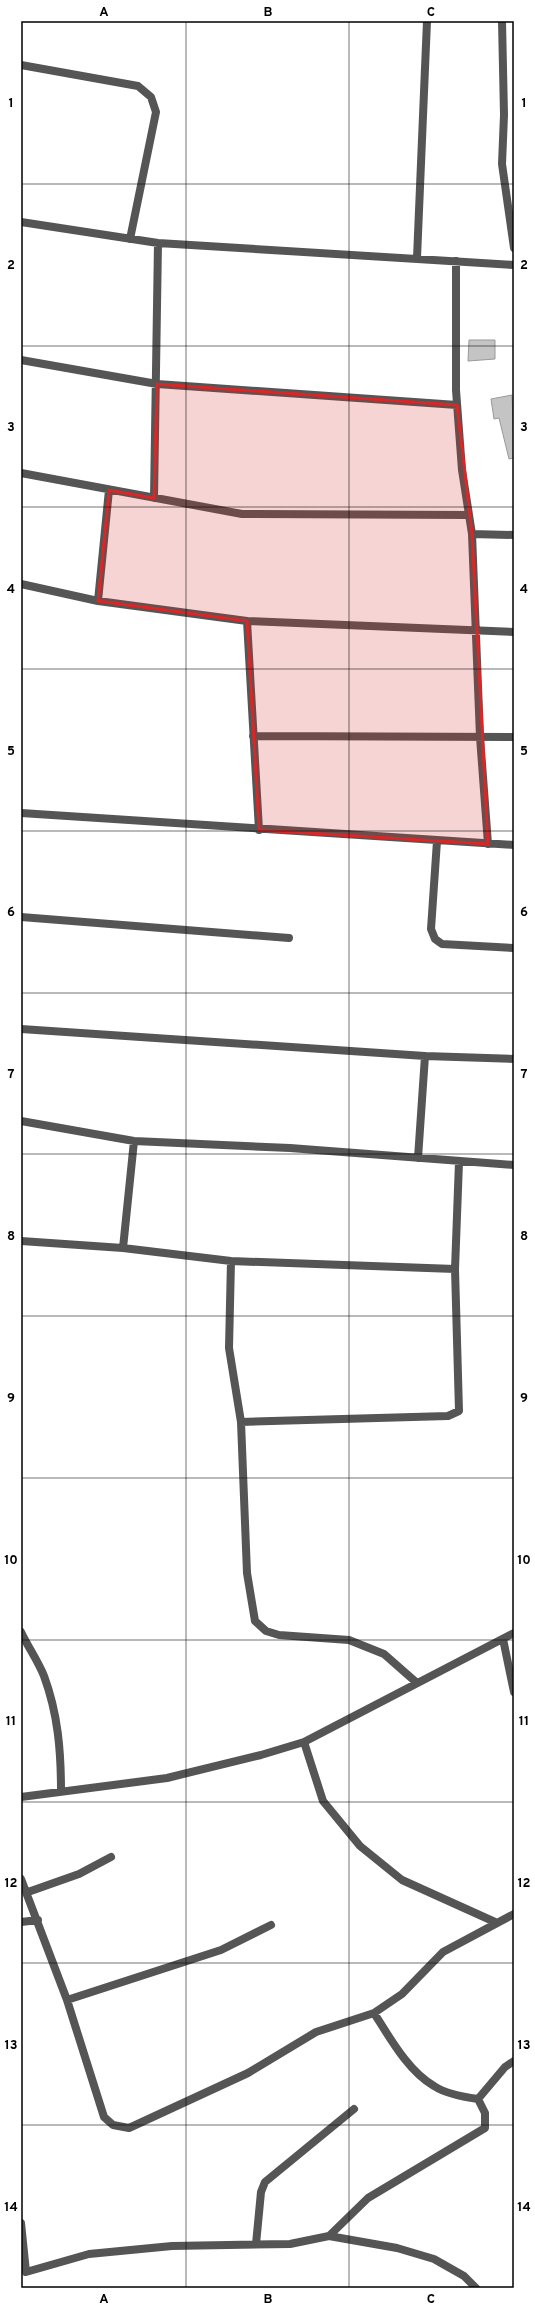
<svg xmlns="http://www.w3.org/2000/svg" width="535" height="2309" font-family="Overpass,sans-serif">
  <rect width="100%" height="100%" fill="#fff"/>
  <!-- building -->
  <path fill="#c4c4c4" stroke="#999" d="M469 340H495V359L468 361Z
    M512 395 514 458 509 459 499 418 494 419 491 399Z"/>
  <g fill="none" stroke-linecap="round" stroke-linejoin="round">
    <!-- minor -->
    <path stroke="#555" stroke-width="8" d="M502 21 504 115 502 164 514 248
      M21 65 138 86 151 97 156 112 130 239
      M21 222 158 243 514 265
      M417 258 427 21
      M456 261V390L462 470 472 534 480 737 488 844
      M21 360 157 384 457 405
      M21 473 242 514 469 515
      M154 498 158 243
      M472 534 514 535
      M21 584 98 601 247 621
      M98 601 109 490
      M253 736 514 737
      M21 813 514 845
      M259 830 247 621 514 632
      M437 841 431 929 435 939 442 944 514 948
      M21 917 289 938
      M21 1029 425 1056 514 1059
      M21 1121 134 1141 290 1148 514 1165
      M418 1158 425 1056
      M21 1241 123 1248 231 1261 455 1269
      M123 1248 134 1141
      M231 1261 229 1348 241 1422 247 1573 255 1621 266 1631 279 1635 349 1640 384 1654 417 1683
      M241 1422 448 1416 459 1411 455 1269 459 1162
      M21 1632C28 1647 38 1661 44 1676 58 1714 61 1751 61 1791
      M503 1639 514 1692
      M304 1742 323 1801 360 1846 402 1880 495 1922
      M21 1797 167 1778 261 1755 304 1742 514 1633
      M21 1879 67 2000 104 2117 113 2125 129 2128 248 2073 316 2032 374 2013 402 1994 443 1952 514 1914
      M28 1892 79 1874 111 1857
      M21 1922 38 1920
      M67 2000 221 1950 271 1925
      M478 2099 505 2067 514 2061
      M21 2223 26 2272 89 2254 172 2246 290 2244 329 2236 397 2248 434 2259 464 2276 476 2288
      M329 2236 368 2198 485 2128V2113L478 2099C463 2097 446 2094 434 2086 408 2071 390 2038 374 2013
      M256 2244 261 2192 265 2182 354 2109"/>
  </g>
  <!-- marked area -->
  <path fill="#d62828" fill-opacity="0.2" stroke="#d62828" stroke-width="3" stroke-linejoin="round" d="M157 384 457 405 472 534 488 844 259 830 247 621 98 601 109 490 154 498Z"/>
  <!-- grid -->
  <path fill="none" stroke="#000" stroke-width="1" stroke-opacity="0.55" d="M186 21V2288M349 21V2288M21 184H514M21 346H514M21 507H514M21 669H514M21 831H514M21 993H514M21 1154H514M21 1316H514M21 1478H514M21 1640H514M21 1802H514M21 1963H514M21 2125H514"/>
  <!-- border -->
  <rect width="535" height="2309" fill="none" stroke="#ffffff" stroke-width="44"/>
  <rect x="22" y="22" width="491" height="2265" fill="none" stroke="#000" stroke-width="1.5"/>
  <g font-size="13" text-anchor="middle" font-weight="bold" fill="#000">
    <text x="104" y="16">A</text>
    <text x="268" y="16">B</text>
    <text x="431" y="16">C</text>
    <text x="11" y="107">1</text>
    <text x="524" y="107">1</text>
    <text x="11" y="269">2</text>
    <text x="524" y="269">2</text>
    <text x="11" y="431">3</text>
    <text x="524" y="431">3</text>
    <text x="11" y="593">4</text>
    <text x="524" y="593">4</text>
    <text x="11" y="755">5</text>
    <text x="524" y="755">5</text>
    <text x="11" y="916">6</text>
    <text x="524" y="916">6</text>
    <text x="11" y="1078">7</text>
    <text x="524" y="1078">7</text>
    <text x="11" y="1240">8</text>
    <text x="524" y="1240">8</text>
    <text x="11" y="1402">9</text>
    <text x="524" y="1402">9</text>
    <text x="11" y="1564">10</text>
    <text x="524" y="1564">10</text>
    <text x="11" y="1725">11</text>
    <text x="524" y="1725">11</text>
    <text x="11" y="1887">12</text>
    <text x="524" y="1887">12</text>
    <text x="11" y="2049">13</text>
    <text x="524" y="2049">13</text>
    <text x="11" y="2211">14</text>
    <text x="524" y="2211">14</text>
    <text x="104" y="2303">A</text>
    <text x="268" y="2303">B</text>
    <text x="431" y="2303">C</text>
  </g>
</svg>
